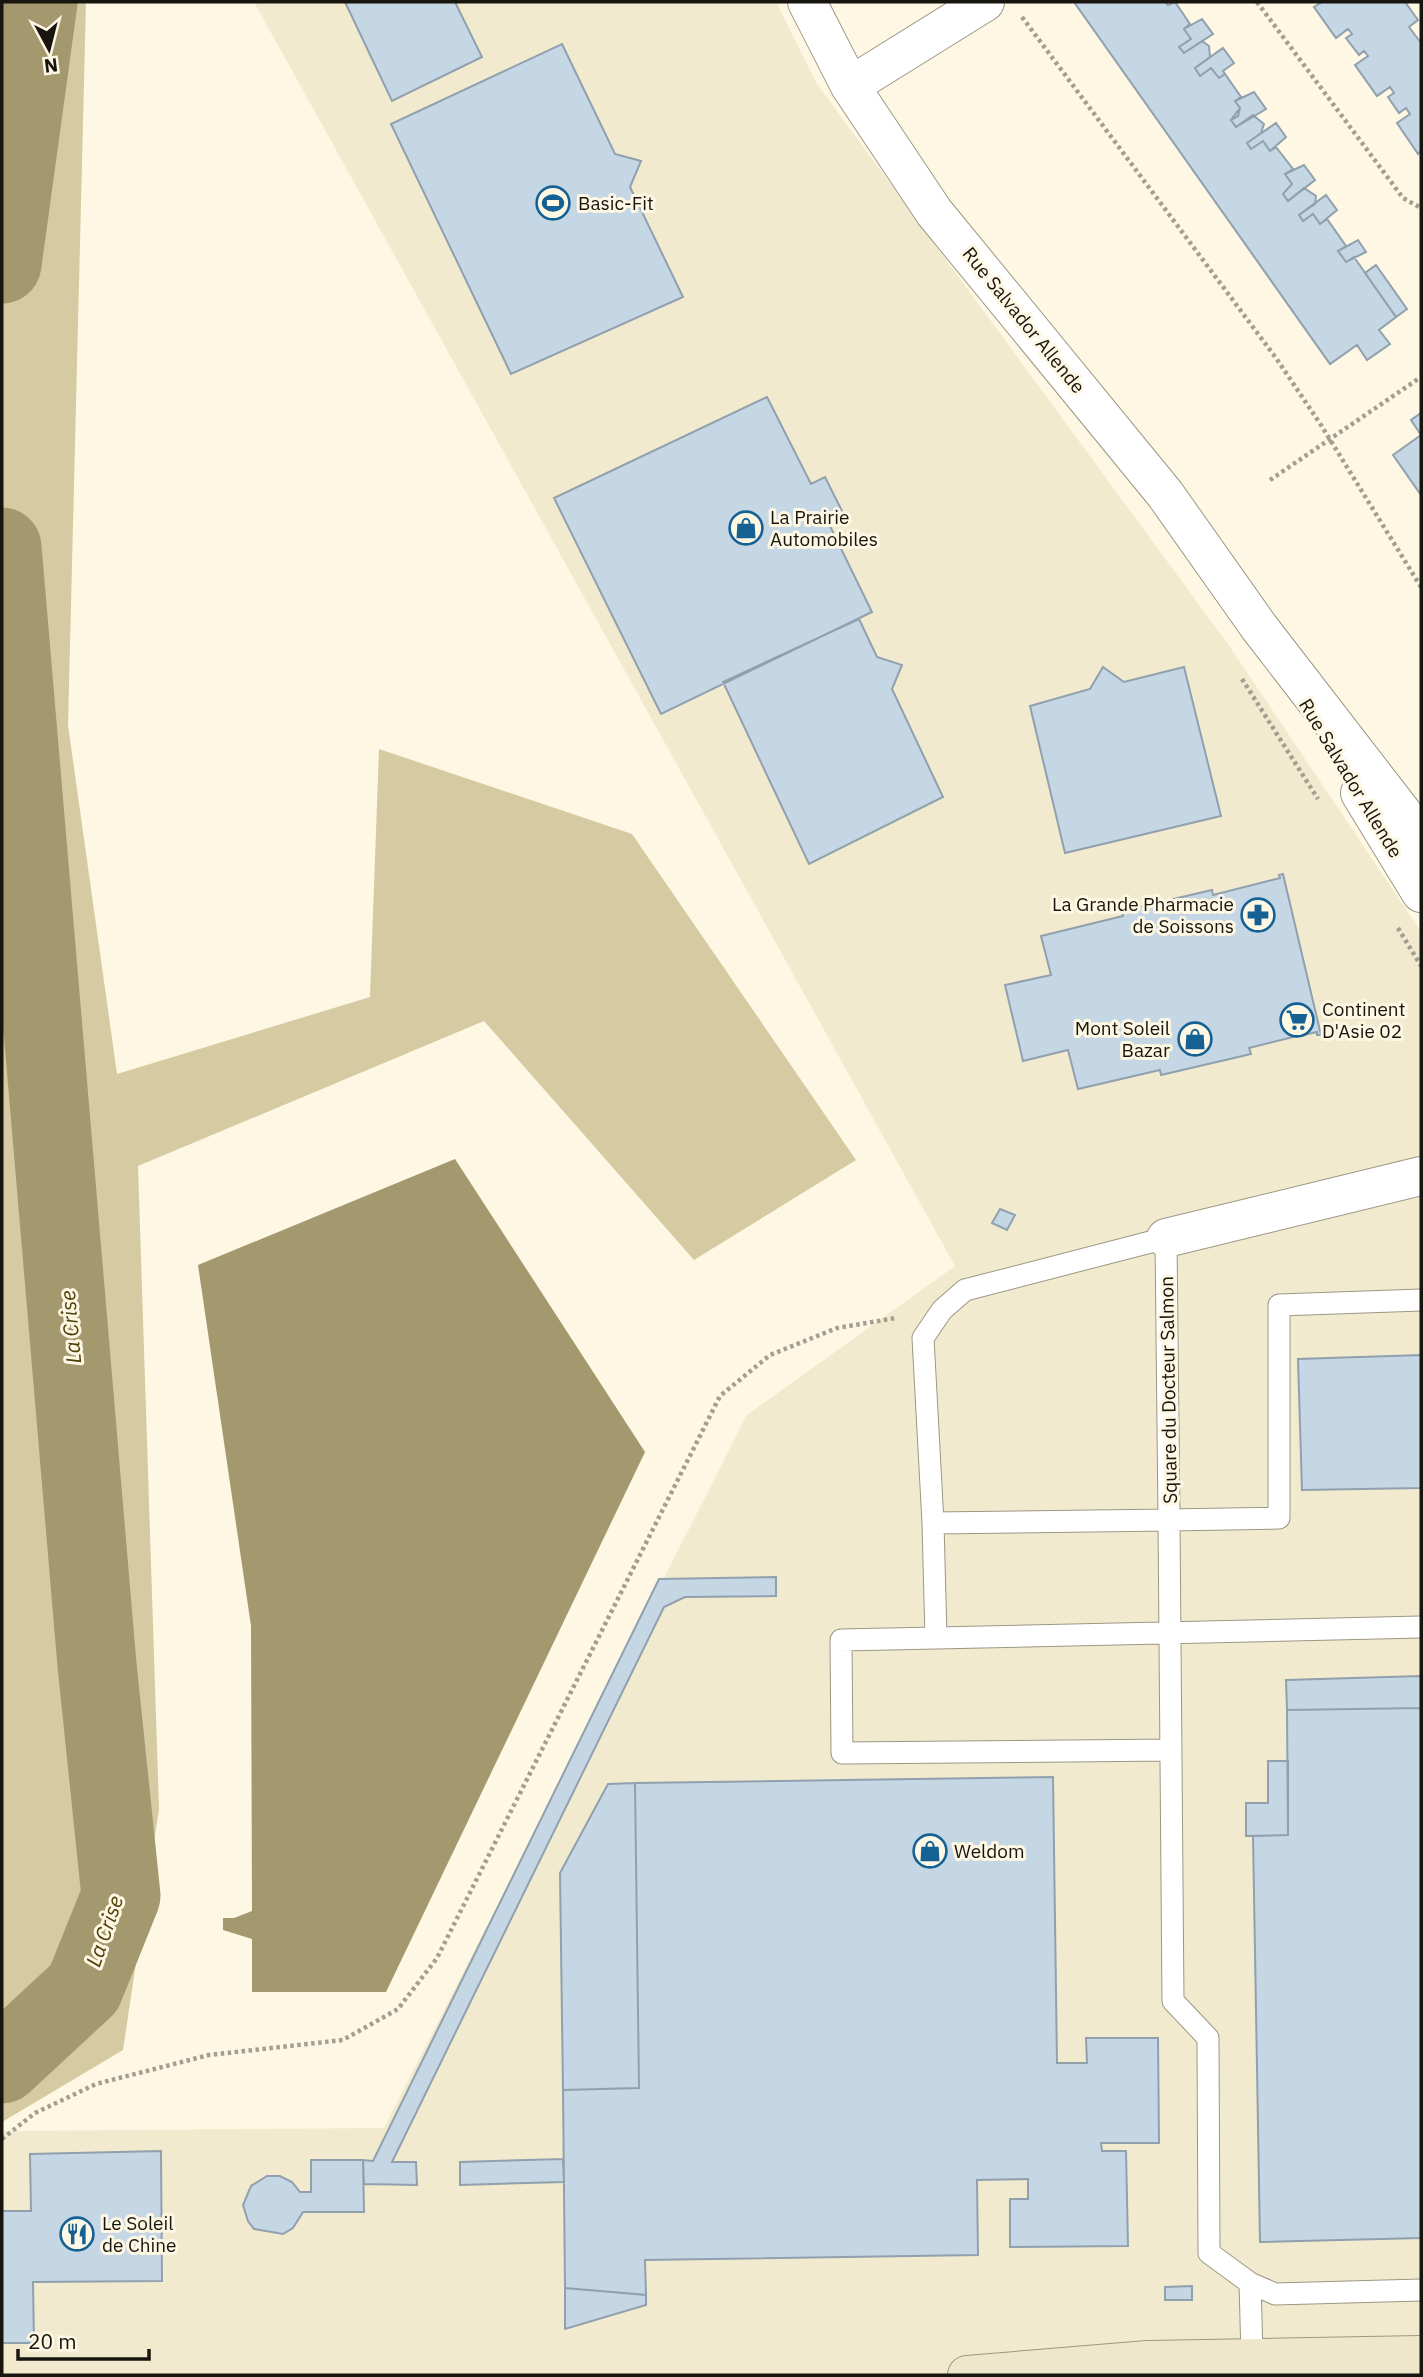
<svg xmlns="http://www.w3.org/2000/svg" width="1423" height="2377" font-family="'IBM Plex Sans',sans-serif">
  <rect width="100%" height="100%" fill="#fdf7e3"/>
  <!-- built -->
  <path fill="#f2eacf" d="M254 2H776L817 84 1230 647 1421 932V2360L1084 2375H2V2131L384 2128 747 1415 955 1266Z"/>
  <!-- green -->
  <path fill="#d5caa2" d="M2 2H86L68 725 117 1074 370 997 379 749 632 834 856 1160 694 1260 484 1021 138 1166 159 1809 123 2050 2 2122Z"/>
  <!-- water -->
  <path fill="#a4986e" d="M455 1159 645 1452 386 1992H252V1939L223 1930V1918H234L252 1911 251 1626 198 1265Z"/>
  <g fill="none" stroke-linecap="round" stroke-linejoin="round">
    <!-- river -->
    <path stroke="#a4986e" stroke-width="79" d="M2 264 38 2
      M2 547 97 1665 121 1896 84 1988 2 2064"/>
  </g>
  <!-- building -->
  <path fill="#c5d6e4" stroke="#90a0ad" stroke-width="2" d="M345 2H455L482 57 392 101Z
    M1074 2H1165L1168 5 1175 2 1190 24 1184 29 1191 39 1179 47 1184 53 1202 41 1209 46 1210 57 1195 68 1200 76 1211 68 1219 78 1225 74 1241 97 1235 101 1240 108 1238 116 1231 120 1236 127 1253 115 1264 124 1261 133 1247 143 1251 149 1263 141 1270 151 1276 147 1293 169 1285 174 1292 184 1283 194 1288 201 1304 188 1316 196 1315 204 1299 215 1303 221 1313 214 1320 224 1327 219 1346 246 1338 251 1346 262 1354 257 1396 317 1379 330 1390 344 1367 360 1357 345 1330 364Z
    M1322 2H1405L1418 20 1409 27 1421 43V151L1418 154 1397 123 1410 114 1406 108 1399 113 1388 97 1394 93 1390 87 1377 96 1355 65 1368 56 1364 51 1359 55 1346 38 1352 34 1348 29 1336 38 1314 7Z
    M1202 19 1213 34 1184 53 1179 47 1191 39 1184 29Z
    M562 44 615 154 641 161 630 187 683 297 511 374 391 124Z
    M1223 48 1234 63 1223 71 1225 74 1219 78 1211 68 1200 76 1195 68Z
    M1254 92 1266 109 1236 127 1231 120 1240 108 1235 101Z
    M1276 123 1286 137 1270 151 1263 141 1251 149 1247 143Z
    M1304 165 1315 180 1288 201 1283 194 1292 184 1285 174Z
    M1326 195 1337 210 1320 224 1313 214 1303 221 1299 215Z
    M1358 240 1366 252 1346 262 1338 251Z
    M1376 265 1407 309 1396 317 1365 273Z
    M767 397 811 484 825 477 843 513 827 520 872 612 661 714 554 498Z
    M1421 413V495L1393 455 1421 435 1411 420Z
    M859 619 877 657 902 665 892 689 943 797 809 864 723 682Z
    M1103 667 1124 682 1184 667 1221 816 1065 853 1030 706 1090 689Z
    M1283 874 1321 1035H1317V1032L1289 1038 1249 1048 1251 1054 1161 1075 1160 1070 1078 1089 1068 1050 1023 1061 1005 985 1051 975 1041 936 1123 916 1122 911 1212 890 1213 895 1280 878 1279 875Z
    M1000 1209 1015 1215 1007 1230 992 1223Z
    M1421 1355V1488L1302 1490 1298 1359Z
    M776 1577V1596L685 1597 664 1607 392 2162H416L417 2185 364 2184 363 2160 373 2161 659 1579Z
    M1421 1676V1708L1287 1710 1286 1680Z
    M1421 1708V2238L1260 2242 1253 1836 1288 1835 1287 1710Z
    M1268 1761H1288V1835L1246 1836V1803H1268Z
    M1053 1777 1057 2063H1087L1086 2038H1158L1159 2143H1101L1102 2151H1126L1128 2246 1010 2247V2199H1028V2179L977 2180 978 2255 645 2260 646 2295 565 2288 563 2090 639 2088 635 1783Z
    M635 1783 639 2088 563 2090 560 1873 608 1784Z
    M161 2151 162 2281 33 2282 34 2343H2V2211H31L30 2154Z
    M563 2159 564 2182 460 2185V2162Z
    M311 2160H363L364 2212H303L293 2228 283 2234 254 2229 248 2221 243 2205 251 2186 267 2176H280L292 2182 300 2192H311Z
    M1192 2286V2300H1165V2287Z
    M565 2288 646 2295V2305L565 2329Z"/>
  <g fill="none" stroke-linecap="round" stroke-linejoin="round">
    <defs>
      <path id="service" d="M1166 1238 1169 1520 933 1523 923 1338 942 1310 965 1290Z
        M1421 1300 1279 1305V1518L1169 1520 1173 2001 1208 2038 1209 2253 1250 2283 1275 2294 1421 2290
        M933 1523 936 1638 1421 1627
        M936 1638 841 1640 842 1753 1171 1750
        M1250 2283 1252 2356"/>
      <path id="minor" d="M807 2 850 86 934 212 1165 494 1259 627 1421 837
        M850 86 985 2
        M1360 793 1421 893
        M1166 1238 1421 1176"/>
      <path id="secondary" d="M967 2375 1148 2360 1421 2355"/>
    </defs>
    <!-- service casing -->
    <use href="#service" stroke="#9c9784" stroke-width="23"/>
    <!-- minor casing -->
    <use href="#minor" stroke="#9c9784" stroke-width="40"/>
    <!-- secondary casing -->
    <use href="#secondary" stroke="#9c9784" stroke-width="40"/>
    <!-- path -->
    <path stroke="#a39e90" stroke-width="4.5" stroke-dasharray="3.5 3.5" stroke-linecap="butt" d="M1257 2 1403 198 1421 208
      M1022 17 1276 358 1321 425 1421 587
      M1270 480 1421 377
      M1242 679 1318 799
      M1398 928 1421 966
      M2 2139 35 2113 96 2084 209 2055 343 2040 398 2009 437 1958 720 1396 770 1355 837 1328 896 1318"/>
    <!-- service -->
    <use href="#service" stroke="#fff" stroke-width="21"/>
    <!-- minor -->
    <use href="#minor" stroke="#fff" stroke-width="38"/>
    <!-- secondary -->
    <use href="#secondary" stroke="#eee7cb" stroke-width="38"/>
  </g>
  <!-- icons -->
  <defs>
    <symbol id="stadium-ring" viewBox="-11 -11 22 22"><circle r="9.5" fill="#fdf7e3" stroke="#156194" stroke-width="1.5"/><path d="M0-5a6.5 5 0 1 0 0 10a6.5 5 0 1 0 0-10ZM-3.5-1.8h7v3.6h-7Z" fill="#156194"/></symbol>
    <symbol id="shop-ring" viewBox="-11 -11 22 22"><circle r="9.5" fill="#fdf7e3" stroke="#156194" stroke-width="1.5"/><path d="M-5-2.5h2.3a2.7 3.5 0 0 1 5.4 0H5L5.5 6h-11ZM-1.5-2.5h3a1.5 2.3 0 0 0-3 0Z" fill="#156194"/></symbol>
    <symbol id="pharmacy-ring" viewBox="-11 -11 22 22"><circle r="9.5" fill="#fdf7e3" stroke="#156194" stroke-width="1.5"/><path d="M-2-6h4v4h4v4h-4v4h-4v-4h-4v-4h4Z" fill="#156194"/></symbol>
    <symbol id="supermarket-ring" viewBox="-11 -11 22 22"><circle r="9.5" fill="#fdf7e3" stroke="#156194" stroke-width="1.5"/><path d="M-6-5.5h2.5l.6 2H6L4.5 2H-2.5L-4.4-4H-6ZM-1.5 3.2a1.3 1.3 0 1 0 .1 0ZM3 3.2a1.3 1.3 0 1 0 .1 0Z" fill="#156194"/></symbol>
    <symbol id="restaurant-ring" viewBox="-11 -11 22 22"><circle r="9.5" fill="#fdf7e3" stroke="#156194" stroke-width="1.5"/><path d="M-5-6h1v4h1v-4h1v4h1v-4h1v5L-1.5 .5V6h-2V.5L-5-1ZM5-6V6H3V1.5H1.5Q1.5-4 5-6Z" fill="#156194"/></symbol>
  </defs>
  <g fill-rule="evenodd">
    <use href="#stadium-ring" x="534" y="184" width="38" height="38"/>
    <use href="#shop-ring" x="727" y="509" width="38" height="38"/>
    <use href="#pharmacy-ring" x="1239" y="896" width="38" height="38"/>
    <use href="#supermarket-ring" x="1278" y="1001" width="38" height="38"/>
    <use href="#shop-ring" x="1176" y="1020" width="38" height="38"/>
    <use href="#shop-ring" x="911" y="1832" width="38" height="38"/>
    <use href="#restaurant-ring" x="58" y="2215" width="38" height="38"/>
  </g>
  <g text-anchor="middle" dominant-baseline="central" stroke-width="6" stroke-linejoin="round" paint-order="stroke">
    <!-- poi labels -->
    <g font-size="19" fill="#17150e" stroke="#fdf7e3" text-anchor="start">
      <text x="578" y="203">Basic-Fit</text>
      <text x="770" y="517">La Prairie<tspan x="770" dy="22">Automobiles</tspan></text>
      <text x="1234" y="904" text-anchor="end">La Grande Pharmacie<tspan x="1234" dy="22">de Soissons</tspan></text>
      <text x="1322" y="1009">Continent<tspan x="1322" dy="22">D'Asie 02</tspan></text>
      <text x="1170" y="1028" text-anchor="end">Mont Soleil<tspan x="1170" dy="22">Bazar</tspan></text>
      <text x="954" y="1851">Weldom</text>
      <text x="102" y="2223">Le Soleil<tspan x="102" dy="22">de Chine</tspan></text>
    </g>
    <!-- street labels -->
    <g font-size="19" fill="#17150e" stroke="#fdf7e3">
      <text transform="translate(1024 320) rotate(51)">Rue Salvador Allende</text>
      <text transform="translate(1351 778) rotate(59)">Rue Salvador Allende</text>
      <text transform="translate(1168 1390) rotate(-91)">Square du Docteur Salmon</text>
    </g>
    <!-- water labels -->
    <g font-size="21" font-style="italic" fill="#4d4008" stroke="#fdf7e3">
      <text transform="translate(70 1327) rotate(-95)">La Crise</text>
      <text transform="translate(104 1931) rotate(-71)">La Crise</text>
    </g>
  </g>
  <!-- border -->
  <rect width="1423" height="2377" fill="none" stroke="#17150e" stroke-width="7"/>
  <!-- north arrow -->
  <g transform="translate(49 49) rotate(173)" stroke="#fdf7e3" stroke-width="5" paint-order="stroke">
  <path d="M0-5L12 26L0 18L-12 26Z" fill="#17150e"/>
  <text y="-10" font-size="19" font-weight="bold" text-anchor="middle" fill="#17150e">N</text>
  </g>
  <!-- scale -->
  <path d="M18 2349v10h131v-10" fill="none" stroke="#17150e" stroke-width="3.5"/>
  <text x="28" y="2349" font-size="21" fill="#17150e" stroke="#fdf7e3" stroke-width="5" paint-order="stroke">20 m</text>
</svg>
